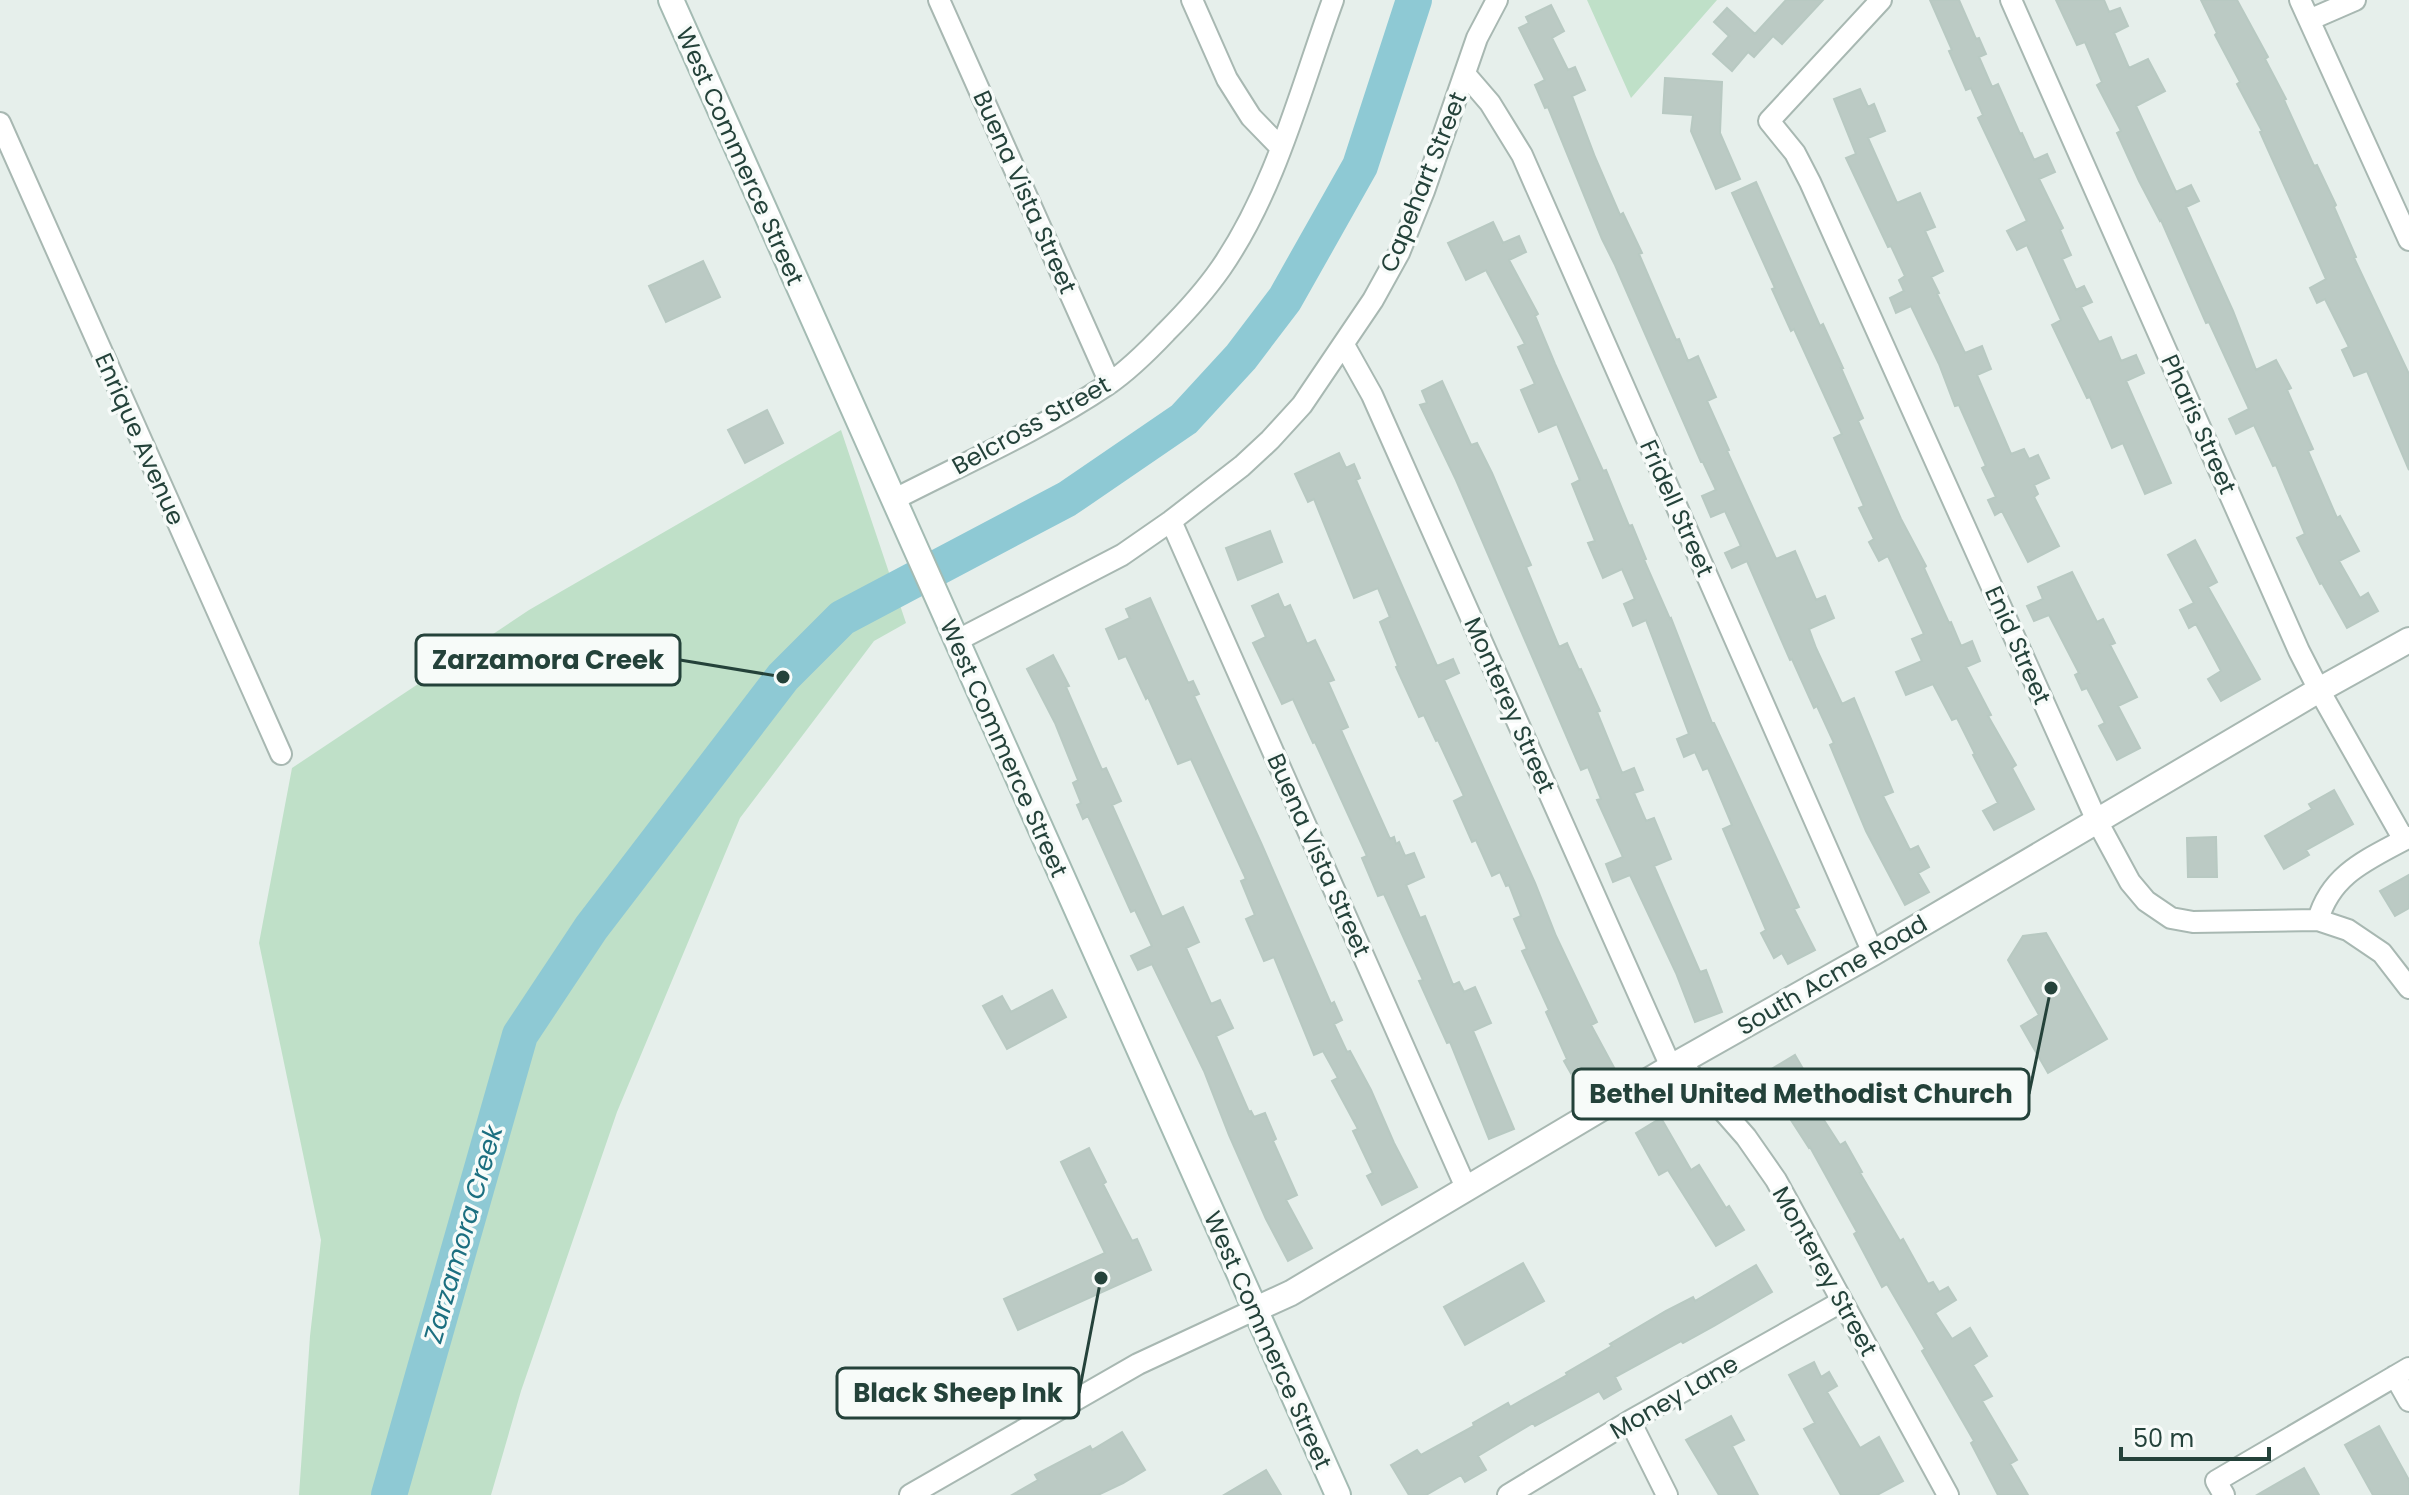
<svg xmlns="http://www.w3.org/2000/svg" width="2409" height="1495" font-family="Poppins,sans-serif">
  <rect width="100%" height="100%" fill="#e6efeb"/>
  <!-- green -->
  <path fill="#bfe0c8" d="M1587 0H1717L1631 98Z
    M841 430 906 623 874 641 740 818 617 1112 521 1391 491 1495H299L310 1336 321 1240 259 943 292 768 529 610Z"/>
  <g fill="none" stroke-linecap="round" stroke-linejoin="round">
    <!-- river -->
    <path stroke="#8ec9d4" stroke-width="36" d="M389 1495 520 1035 591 928 783 677 842 618 1067 499 1184 419 1241 357 1285 299 1360 166 1414 0"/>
  </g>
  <!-- building -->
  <path fill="#bbcac4" stroke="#b8c9c2" stroke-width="2" d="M1786 0H1823L1782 44 1773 36 1754 57 1748 52 1732 71 1713 54 1729 36 1714 22 1727 8 1755 34Z
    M1930 0H1959L1976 39 1979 38 1986 54 1979 57 1992 87 1998 84 2020 134 2022 133 2034 160 2047 154 2055 172 2039 179 2063 228 2060 230 2071 255 2062 259 2076 290 2084 286 2092 302 2081 307 2099 342 2111 337 2121 361 2136 355 2144 373 2126 381 2171 483 2145 494 2123 443 2112 448 2090 397 2087 398 2052 325 2061 320 2027 245 2017 250 2007 231 2027 221 1978 118 1983 115 1971 88 1966 90 1949 51 1952 50Z
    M2056 0H2104L2109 12 2120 8 2128 26 2114 33 2129 68 2148 59 2165 91 2136 106 2176 192 2191 185 2199 201 2186 207 2233 311 2256 370 2276 360 2291 388 2287 390 2313 449 2308 451 2337 518 2340 516 2359 551 2339 561 2360 598 2368 593 2378 611 2347 628 2322 583 2320 584 2297 538 2305 534 2276 465 2273 466 2254 425 2236 434 2229 419 2249 409 2209 322 2206 323 2161 220 2160 221 2139 181 2117 133 2121 131 2097 85 2102 82 2085 42 2077 45Z
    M2201 0H2237L2268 57 2265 59 2286 99 2284 100 2314 166 2317 165 2336 205 2334 207 2356 257 2354 258 2409 374V470L2367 371 2354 376 2342 350 2349 347 2325 299 2317 303 2310 288 2326 279 2260 132 2262 131 2237 84 2240 82 2215 35 2217 33Z
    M1551 5 1564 31 1552 38 1568 70 1575 67 1585 90 1572 96 1595 157 1620 215 1623 213 1642 253 1639 254 1676 340 1679 339 1688 361 1698 356 1716 397 1707 401 1729 450 1727 451 1776 559 1795 551 1816 600 1825 596 1834 618 1809 629 1816 648 1842 704 1854 698 1893 792 1883 796 1910 850 1918 846 1929 867 1918 873 1929 892 1905 905 1866 831 1830 745 1834 743 1817 706 1814 708 1792 659 1790 660 1747 561 1732 568 1725 553 1741 546 1725 511 1711 517 1702 496 1716 490 1703 462H1701L1615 265 1602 239 1548 107 1545 108 1535 85 1545 80 1519 28 1529 23 1526 17Z
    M1665 78 1722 82 1720 133 1740 179 1716 189 1691 131 1693 115 1663 113Z
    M1860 89 1868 107 1874 104 1885 131 1868 138 1897 203 1920 193 1935 227 1925 231 1943 271 1931 277 1939 293 1937 294 1965 353 1982 346 1991 369 1977 375 2011 454 2024 449 2029 459 2038 455 2049 478 2034 485 2038 494 2034 497 2059 546 2028 562 2002 511 1995 515 1988 500 1996 497 1982 468 1986 466 1959 405 1955 406 1939 364 1911 306 1896 313 1890 298 1904 291 1899 280 1905 276 1891 246 1888 247 1846 158 1856 154 1834 99Z
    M1756 182 1820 326 1823 324 1843 368H1841L1863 418 1858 421 1901 519 1926 566 1924 568 1949 623 1951 622 1961 646 1972 641 1980 661 1966 667 1991 715 1988 716 2016 765 2012 768 2034 809 1994 830 1983 811 1998 803 1973 755 1975 754 1957 718 1952 720 1933 684 1906 695 1896 672 1922 661 1912 639 1924 634 1888 556 1879 561 1869 542 1874 539 1859 508 1864 506 1834 438 1842 434 1794 329 1791 331 1772 289 1775 288 1732 193Z
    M1493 222 1503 243 1519 236 1526 252 1509 260 1538 314 1535 316 1555 364 1603 471 1606 470 1629 526 1632 525 1646 559 1644 560 1670 619 1671 618 1712 723H1714L1799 907 1794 909 1815 950 1788 964 1782 953 1774 958 1761 933 1766 930 1723 829 1732 825 1708 768 1703 770 1695 752 1684 757 1677 739 1689 734 1646 620 1633 626 1624 604 1635 599 1622 569 1603 578 1588 543 1595 541 1572 484 1580 480 1557 424 1539 432 1521 390 1535 384 1518 347 1525 344 1486 270 1466 280 1448 243Z
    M703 261 720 297 666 322 649 286Z
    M1442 381 1471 445 1477 443 1492 473 1531 565 1526 567 1559 647 1567 643 1579 670 1581 669 1600 711 1597 712 1622 773 1634 768 1643 790 1634 793 1646 821 1654 818 1671 859 1654 866 1700 972 1706 970 1722 1012 1695 1022 1676 973 1630 875 1613 882 1606 864 1623 857 1597 800 1601 799 1588 767 1581 770 1456 480 1420 405 1427 403 1422 391Z
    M767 410 783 443 745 463 728 430Z
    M1339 453 1346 468 1354 464 1360 478 1356 480 1437 666 1453 659 1459 673 1444 680 1535 883 1556 936 1597 1022 1591 1025 1617 1073 1582 1093 1564 1061 1567 1059 1546 1012 1549 1010 1522 951 1527 949 1514 919 1521 916 1509 885 1506 886 1500 872 1492 876 1476 840 1472 842 1454 801 1464 796 1438 740 1436 741 1424 715 1419 717 1396 667 1398 666 1380 622 1390 617 1378 588 1354 598 1314 499 1308 502 1295 474Z
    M1270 531 1282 562 1238 580 1226 548Z
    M2195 540 2217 582 2208 587 2260 679 2221 701 2208 679 2221 671 2196 624 2189 628 2180 610 2194 603 2168 555Z
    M2072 572 2097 622 2103 619 2115 643 2110 645 2137 697 2118 706 2140 748 2117 760 2099 726 2105 723 2087 688 2082 690 2075 675 2079 673 2049 615 2034 621 2027 606 2043 599 2038 587Z
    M1278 594 1284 608 1290 605 1307 644 1315 640 1334 680 1328 682 1348 727 1341 730 1390 839 1394 837 1396 844 1399 842 1405 856 1414 853 1424 877 1406 885 1420 918 1425 916 1453 985 1459 982 1464 992 1475 987 1491 1023 1473 1031 1514 1129 1489 1139 1450 1042 1447 1043 1419 981 1423 980 1406 943 1384 894 1378 896 1362 858 1367 856 1315 742 1313 743 1293 699 1282 704 1253 643 1266 637 1252 606Z
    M1150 598 1188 683 1193 681 1199 694 1194 696 1262 845 1331 1004 1334 1002 1342 1020 1334 1024 1347 1052 1350 1051 1371 1090 1394 1143 1417 1187 1382 1205 1367 1176 1373 1173 1353 1131 1358 1129 1332 1081 1338 1078 1323 1051 1314 1055 1274 957 1264 961 1246 919 1255 915 1241 881 1246 879 1191 759 1178 764 1148 697 1146 699 1126 656 1119 659 1106 629 1130 618 1126 609Z
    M1053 655 1069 686 1066 687 1102 770 1106 768 1121 801 1112 805 1162 917 1183 907 1199 942 1186 948 1211 1004 1220 1000 1233 1028 1216 1036 1249 1112 1251 1111 1254 1117 1265 1113 1276 1139 1273 1141 1297 1195 1286 1200 1312 1248 1288 1261 1266 1219 1229 1135 1204 1071 1152 964 1138 970 1131 956 1152 946 1135 910 1131 912 1088 816 1083 819 1077 805 1081 803 1073 783 1078 780 1055 723 1027 669Z
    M2334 790 2353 824 2306 850 2309 855 2284 869 2265 836 2312 809 2309 804Z
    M2216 837 2217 877H2188L2187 838Z
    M2409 875V908L2395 916 2380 891Z
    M2046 933 2107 1039 2048 1073 2021 1026 2039 1015 2008 960 2023 936Z
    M1052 990 1066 1017 1007 1049 983 1006 1002 996 1011 1012Z
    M1795 1055 1810 1081 1802 1086 1840 1145 1845 1142 1862 1172 1860 1173 1900 1241 1903 1239 1928 1284 1933 1282 1939 1292 1948 1287 1956 1300 1935 1313 1952 1339 1970 1328 1987 1356 1973 1365 1992 1396 1982 1401 2017 1460 2010 1464 2028 1495H1998L1971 1443 1974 1441 1922 1351 1925 1349 1887 1284 1882 1287 1854 1234 1857 1232 1810 1147 1809 1148 1791 1120 1796 1117 1768 1071Z
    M1661 1118 1691 1170 1699 1165 1726 1208 1729 1206 1744 1230 1716 1246 1668 1170 1659 1175 1636 1133Z
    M1089 1148 1106 1182 1103 1184 1132 1241 1137 1239 1151 1270 1018 1330 1004 1299 1105 1253 1061 1162Z
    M1523 1263 1544 1301 1465 1345 1444 1307Z
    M1756 1265 1772 1292 1714 1326 1683 1343 1681 1341 1615 1377 1621 1389 1604 1399 1599 1391 1535 1426 1533 1423 1478 1456 1486 1470 1465 1482 1461 1475 1426 1495H1409L1391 1465 1417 1450 1421 1455 1474 1426 1473 1423 1508 1403 1510 1407 1567 1375 1566 1373 1612 1346 1610 1344 1666 1311 1693 1297 1695 1301Z
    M1814 1362 1821 1377 1829 1372 1837 1386 1827 1392 1860 1448 1879 1437 1903 1481 1877 1495H1841L1804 1429 1815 1423 1789 1375Z
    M1731 1416 1744 1440 1732 1446 1758 1495H1719L1686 1440Z
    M2379 1426 2409 1480V1495H2373L2345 1445Z
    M1122 1432 1145 1470 1123 1483 1098 1495H1012L1038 1480 1035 1475 1090 1446 1092 1450Z
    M2304 1468 2319 1495H2257Z
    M1266 1470 1281 1495H1224Z"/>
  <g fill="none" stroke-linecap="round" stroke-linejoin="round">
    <defs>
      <path id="minor" d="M939 0 1110 383
        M1192 0 1227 79 1251 117 1280 147
        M1881 0 1769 121 1795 153 1810 182 2097 821 2130 882 2146 901 2171 918 2193 922 2318 920 2348 930 2382 953 2409 988
        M2011 0 2299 651 2319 690 2404 840
        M2300 0 2409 240
        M2309 20 2355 0
        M1465 74 1490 103 1522 155 1873 953
        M0 123 281 754
        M1344 345 1372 395 1671 1067
        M893 500C965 463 1040 430 1107 385 1129 370 1148 351 1166 332 1186 312 1205 291 1221 268 1276 188 1300 90 1333 0
        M1171 521 1467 1190
        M956 641 1122 555 1171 521 1242 466 1270 440 1302 405 1373 300 1399 253 1424 191 1477 38 1497 0
        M2318 920C2331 873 2369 859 2409 837
        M1680 1062 1746 1137 1776 1180 1948 1495
        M2395 1376 2409 1401
        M1630 1421 1667 1495
        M910 1495 1138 1364 1254 1310
        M1508 1495 1630 1421 1841 1302
        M2224 1495 2216 1481 2409 1368"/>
      <path id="tertiary" d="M1254 1310 1291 1293 1671 1067 1873 953 2319 690 2409 640"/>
      <path id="secondary" d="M671 0 1338 1495"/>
    </defs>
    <!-- minor casing -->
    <use href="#minor" stroke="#a8b8b2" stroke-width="24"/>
    <!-- tertiary casing -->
    <use href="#tertiary" stroke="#a8b8b2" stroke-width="28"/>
    <!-- secondary casing -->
    <use href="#secondary" stroke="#a4bbb3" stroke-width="28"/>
    <!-- minor -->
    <use href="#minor" stroke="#fff" stroke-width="20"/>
    <!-- tertiary -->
    <use href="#tertiary" stroke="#fff" stroke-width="24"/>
    <!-- secondary -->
    <use href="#secondary" stroke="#fff" stroke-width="24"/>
  </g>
  <g text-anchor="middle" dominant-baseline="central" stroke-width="7" stroke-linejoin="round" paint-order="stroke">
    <!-- street labels -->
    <g font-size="24" fill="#24423a" stroke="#f7fbf9">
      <text transform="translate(740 156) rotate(66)">West Commerce Street</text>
      <text transform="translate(1423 182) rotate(-68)">Capehart Street</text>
      <text transform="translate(1025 192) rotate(66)">Buena Vista Street</text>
      <text transform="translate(2199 424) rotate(66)">Pharis Street</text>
      <text transform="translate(1031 425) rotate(-29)">Belcross Street</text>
      <text transform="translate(140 439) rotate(66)">Enrique Avenue</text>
      <text transform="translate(1677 508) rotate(66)">Fridell Street</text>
      <text transform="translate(2018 645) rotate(66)">Enid Street</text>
      <text transform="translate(1510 705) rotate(66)">Monterey Street</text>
      <text transform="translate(1004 748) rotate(66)">West Commerce Street</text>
      <text transform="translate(1319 855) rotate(66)">Buena Vista Street</text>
      <text transform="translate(1832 975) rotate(-30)">South Acme Road</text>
      <text transform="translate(1825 1271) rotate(61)">Monterey Street</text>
      <text transform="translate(1268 1340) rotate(66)">West Commerce Street</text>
      <text transform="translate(1674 1397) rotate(-30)">Money Lane</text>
    </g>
    <!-- water labels -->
    <g font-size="26" font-style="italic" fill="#1c6f80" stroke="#f7fbf9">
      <text transform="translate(463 1234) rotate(-74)">Zarzamora Creek</text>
    </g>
  </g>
  <!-- callouts -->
  <path fill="none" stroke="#24423a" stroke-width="3" d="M783 677L680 660M2051 988L2029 1094M1101 1278L1079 1393"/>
  <g fill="#24423a" stroke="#f7fbf9" stroke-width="3">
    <circle cx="783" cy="677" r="8"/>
    <circle cx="2051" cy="988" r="8"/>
    <circle cx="1101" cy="1278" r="8"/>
  </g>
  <g fill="#f7fbf9" stroke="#24423a" stroke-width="3">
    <rect x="416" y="635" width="264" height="50" rx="8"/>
    <rect x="1573" y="1069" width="456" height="50" rx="8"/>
    <rect x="837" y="1368" width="242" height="50" rx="8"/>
  </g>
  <g font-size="26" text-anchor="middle" font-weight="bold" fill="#24423a">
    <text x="548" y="669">Zarzamora Creek</text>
    <text x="1801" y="1103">Bethel United Methodist Church</text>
    <text x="958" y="1402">Black Sheep Ink</text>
  </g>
  <!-- scale -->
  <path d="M2121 1447v12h148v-12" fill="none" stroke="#24423a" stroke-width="4"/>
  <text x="2133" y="1447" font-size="24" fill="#24423a" stroke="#f7fbf9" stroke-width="6" paint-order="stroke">50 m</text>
</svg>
